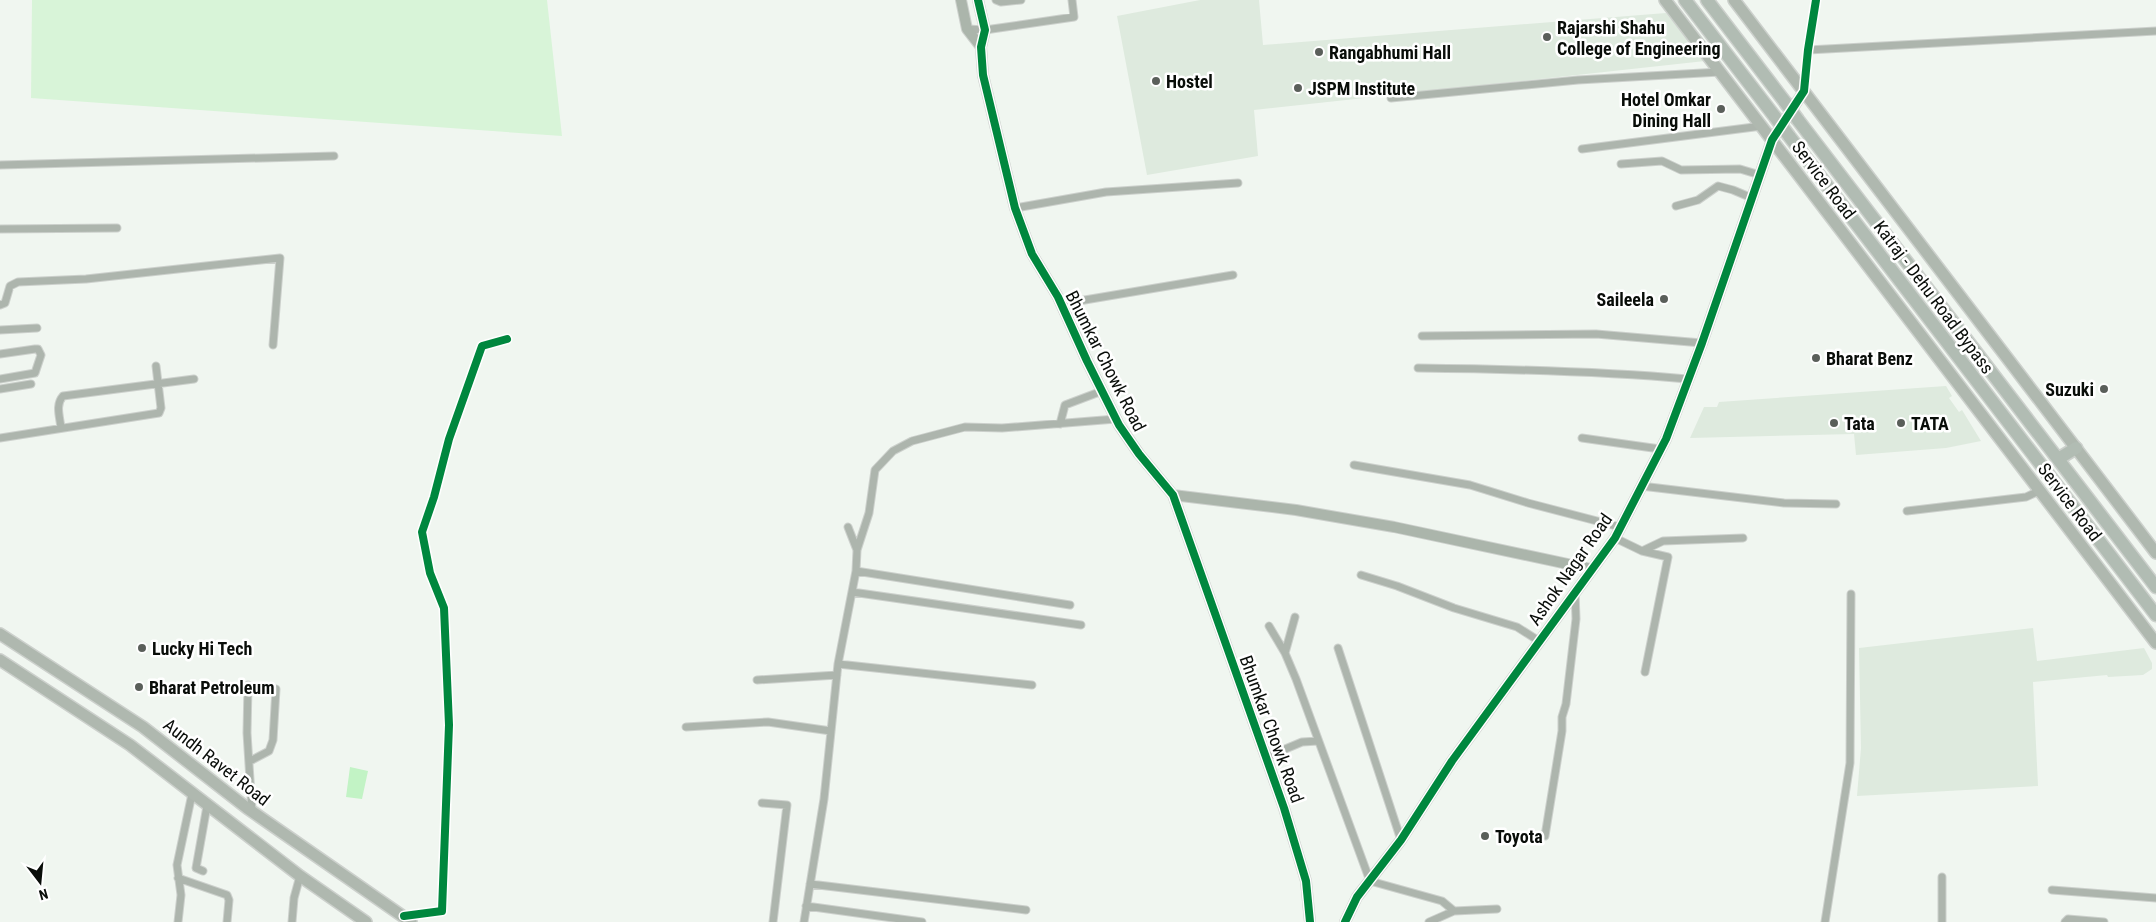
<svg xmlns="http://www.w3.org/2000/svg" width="2156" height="922" font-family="'Roboto Condensed',sans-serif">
  <rect width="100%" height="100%" fill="#f0f6f0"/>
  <!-- built -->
  <path fill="#deeade" d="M1200 0H1259L1263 45 1666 13 1705 61 1254 110 1258 156 1147 175 1117 16Z
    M1946 386 1952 396 1949 398 1959 412 1962 410 1981 441 1946 448 1856 455 1854 434 1690 438 1704 407H1717L1719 402Z
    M2033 628 2037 661 2144 648 2152 663V669L2143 675 2108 677 2107 675 2033 682 2038 786 1857 796 1861 748 1859 648Z"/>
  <!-- green -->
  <path fill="#d8f4d8" d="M32 0H547L562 136 31 98Z"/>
  <!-- water -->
  <path fill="#c2f3c5" d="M350 767 368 771 362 799 346 797Z"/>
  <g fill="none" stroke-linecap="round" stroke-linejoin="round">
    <defs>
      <path id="street" d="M996 0 1001 2 1021 0
        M967 29 985 30 1074 17 1072 0
        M1808 50 2156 31
        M1804 91 1808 50 1816 0
        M1391 98 1578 80 1720 72
        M1582 149 1762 126
        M1621 164 1662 161 1681 170 1740 169 1760 175
        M0 165 334 156
        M1676 206 1698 200 1718 186 1733 190 1752 198
        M1015 208 1106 192 1238 183
        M0 229 117 228
        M1061 304 1233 275
        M0 305 5 303 10 286 18 282 86 279 280 258 273 345
        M0 330 37 328
        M1422 336 1596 334 1702 343
        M0 354 35 349H38L41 355 35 373 0 379
        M1418 368C1508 369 1598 371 1687 379
        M0 389 31 384
        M1060 424 1065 405 1102 391
        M61 428C60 417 55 405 63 396L194 379
        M0 438 159 413 161 408 156 366
        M1582 438 1660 449
        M1354 465 1470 485 1528 503 1620 527
        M1641 486 1784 503 1836 504
        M1907 511 2026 497 2039 491
        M1615 538 1642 551 1663 541 1743 538
        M857 550 869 513 875 470 893 451 912 441 965 427 1002 428 1116 419
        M1642 551 1668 557 1645 672
        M856 571 1070 605
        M1361 575 1397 586 1454 608 1517 627 1539 641
        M852 592 1081 625
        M1269 626 1285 653 1296 679 1370 881 1442 901 1454 911 1497 909
        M1338 648 1401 840
        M1285 653 1295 617
        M838 664 1032 685
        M757 680 837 675
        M248 685 247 733 252 811
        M686 727 768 722 831 731
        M1266 757 1302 742 1318 741
        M250 761 269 751 273 740 276 689
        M762 803 787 805 773 922
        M1545 836 1562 731V717L1566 704 1576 619 1575 592
        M203 871 196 868 207 806
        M178 878 227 895 229 900 227 922
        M810 884 1026 910
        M2052 890 2156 898
        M806 906 922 922
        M404 916 442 911 449 725 444 608 430 573 422 532 434 497 449 439 482 346 507 339
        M178 922 181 895 177 865 192 794
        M292 922 294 898 300 876
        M804 922 824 799 838 664 856 571 857 550 848 527
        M1429 922 1454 911
        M1825 922 1850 763 1851 594
        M1942 922V877
        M2065 922 2068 919 2104 922"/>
      <path id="secondary" d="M961 0 967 29 981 47
        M978 0 985 30 981 47 983 75 1015 208 1032 254 1058 297 1087 361 1119 425 1139 454 1173 495 1284 808 1306 881 1310 922
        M1173 495 1296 510 1394 527 1591 569
        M1345 922 1357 897 1401 840 1452 761 1615 538 1666 439 1702 343 1772 140 1804 91"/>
      <path id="primary" d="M1665 0 2156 643
        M1734 0 2156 553
        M0 634 143 727 247 808 411 922
        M0 660 130 745 300 876 366 922"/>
      <path id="highway" d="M1685 0 1775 117
        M1707 0 1785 102
        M1798 120 2156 587
        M1789 136 2156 615
        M2058 459 2076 448"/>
    </defs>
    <!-- street casing -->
    <use href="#street" stroke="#ccd0cc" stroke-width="9"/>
    <!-- secondary casing -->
    <use href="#secondary" stroke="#ccd0cc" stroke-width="12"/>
    <!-- primary casing -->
    <use href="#primary" stroke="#ccd0cc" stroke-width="14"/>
    <!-- highway casing -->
    <use href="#highway" stroke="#ccd0cc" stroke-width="15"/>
    <!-- street -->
    <use href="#street" stroke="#adb5ad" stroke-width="7"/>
    <!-- secondary -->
    <use href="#secondary" stroke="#abb5ab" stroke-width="10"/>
    <!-- primary -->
    <use href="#primary" stroke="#afb8af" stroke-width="11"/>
    <!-- highway -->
    <use href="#highway" stroke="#b1bcb3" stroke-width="12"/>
    <defs>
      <path id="highway-bridge" d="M1785 102 1798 120
        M1775 117 1789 136"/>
    </defs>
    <!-- highway-bridge casing -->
    <use href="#highway-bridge" stroke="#ccd0cc" stroke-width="15" stroke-linecap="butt"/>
    <!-- highway-bridge -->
    <use href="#highway-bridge" stroke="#b1bcb3" stroke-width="12"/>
    <defs>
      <path id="cycleway" d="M978 0 985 30 981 47 983 75 1015 208 1032 254 1058 297 1087 361 1119 425 1139 454 1173 495 1284 808 1306 881 1310 922
        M404 916 442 911 449 725 444 608 430 573 422 532 434 497 449 439 482 346 507 339
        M1345 922 1357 897 1401 840 1452 761 1615 538 1666 439 1702 343 1772 140 1804 91 1808 50 1816 0"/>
    </defs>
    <!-- cycleway casing -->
    <use href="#cycleway" stroke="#fff" stroke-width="11"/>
    <!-- cycleway -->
    <use href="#cycleway" stroke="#00873e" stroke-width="8"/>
  </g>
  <!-- markers -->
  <g fill="#5a5f5a" stroke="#fff" stroke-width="2">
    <circle cx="1547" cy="37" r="5"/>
    <circle cx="1319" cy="52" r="5"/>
    <circle cx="1156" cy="81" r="5"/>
    <circle cx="1298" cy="88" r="5"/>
    <circle cx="1721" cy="109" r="5"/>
    <circle cx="1664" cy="299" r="5"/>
    <circle cx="1816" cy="358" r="5"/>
    <circle cx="2104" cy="389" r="5"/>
    <circle cx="1834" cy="423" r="5"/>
    <circle cx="1901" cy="423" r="5"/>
    <circle cx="142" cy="648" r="5"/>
    <circle cx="139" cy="687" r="5"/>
    <circle cx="1485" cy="836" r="5"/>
  </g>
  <g text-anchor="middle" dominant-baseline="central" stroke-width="5" stroke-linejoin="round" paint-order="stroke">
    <!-- poi labels -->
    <g font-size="18" font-weight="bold" fill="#090d09" stroke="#fff" text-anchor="start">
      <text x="1557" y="27">Rajarshi Shahu<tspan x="1557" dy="21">College of Engineering</tspan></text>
      <text x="1329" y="52">Rangabhumi Hall</text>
      <text x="1166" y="81">Hostel</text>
      <text x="1308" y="88">JSPM Institute</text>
      <text x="1711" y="99" text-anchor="end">Hotel Omkar<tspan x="1711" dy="21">Dining Hall</tspan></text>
      <text x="1654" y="299" text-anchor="end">Saileela</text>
      <text x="1826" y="358">Bharat Benz</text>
      <text x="2094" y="389" text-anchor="end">Suzuki</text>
      <text x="1844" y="423">Tata</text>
      <text x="1911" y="423">TATA</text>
      <text x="152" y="648">Lucky Hi Tech</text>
      <text x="149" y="687">Bharat Petroleum</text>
      <text x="1495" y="836">Toyota</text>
    </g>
    <!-- street labels -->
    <g font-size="18" fill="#090d09" stroke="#fff">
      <text transform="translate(1824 180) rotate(53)">Service Road</text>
      <text transform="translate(1934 297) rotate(53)">Katraj - Dehu Road Bypass</text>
      <text transform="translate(1106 361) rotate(63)">Bhumkar Chowk Road</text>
      <text transform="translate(2070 502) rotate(53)">Service Road</text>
      <text transform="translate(1570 569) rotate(-55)">Ashok Nagar Road</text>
      <text transform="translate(1272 729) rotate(70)">Bhumkar Chowk Road</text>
      <text transform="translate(217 762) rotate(38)">Aundh Ravet Road</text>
    </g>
  </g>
  <!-- north arrow -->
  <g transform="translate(40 882) rotate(164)" stroke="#ffffff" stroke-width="4" paint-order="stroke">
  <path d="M0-4L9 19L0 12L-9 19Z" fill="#090d09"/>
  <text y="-8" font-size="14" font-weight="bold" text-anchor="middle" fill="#090d09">N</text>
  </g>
</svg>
